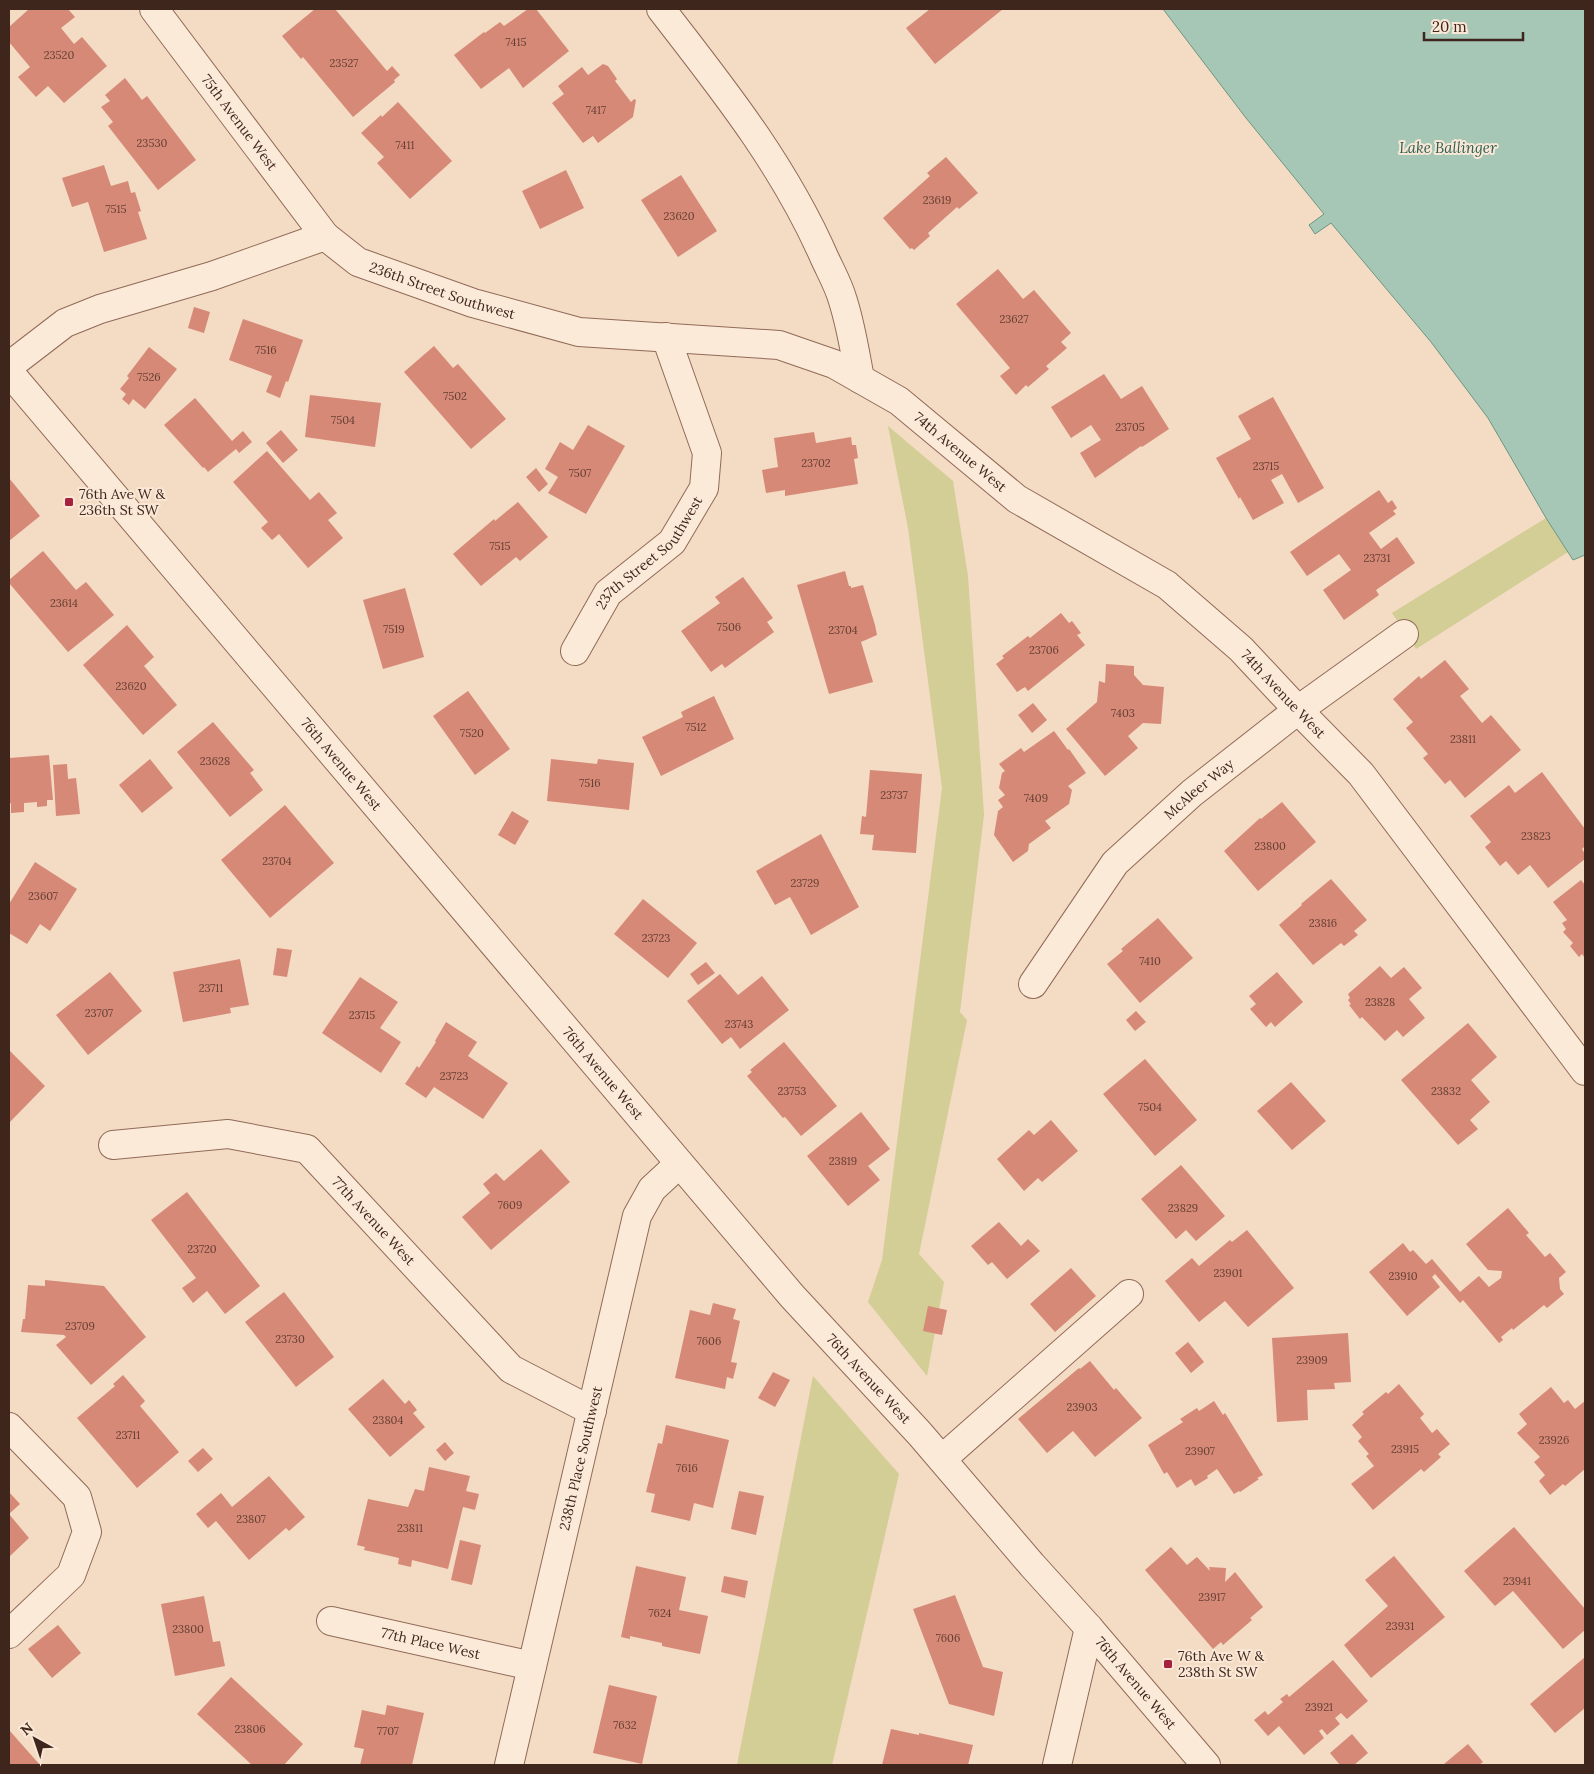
<svg xmlns="http://www.w3.org/2000/svg" width="1594" height="1774" font-family="Lora,serif">
  <rect width="100%" height="100%" fill="#f3dbc4"/>
  <!-- green -->
  <path fill="#d3cd96" d="M888 426 953 481 968 576 984 815 960 1012 967 1020 919 1254 944 1282 927 1376 868 1302 882 1260 942 788 908 528Z
    M1546 518 1568 552 1416 649 1392 613Z
    M813 1376 899 1474 832 1765H737Z"/>
  <!-- water -->
  <path fill="#a6c6b6" stroke="#6c9682" d="M1163 9H1585V555L1573 560 1546 518 1488 418 1431 342 1331 223 1315 234 1309 225 1324 214 1246 118Z"/>
  <!-- building -->
  <path fill="#d68976" d="M29 9H68L75 17 61 28 74 44 82 37 107 66 64 103 48 86 36 97 18 77 30 67 9 42V27Z
    M315 9H335L387 71 392 66 400 75 394 80 395 82 353 117 303 57 301 59 282 36Z
    M528 9H536L569 51 523 88 509 68 481 89 454 55 484 32 485 33 500 22 504 26Z
    M930 9H1003L935 64 906 28Z
    M603 64 608 66 617 79 615 81 631 102 634 99 636 100 633 117 598 143 593 136 583 143 552 103 564 94 558 86 582 67 588 75Z
    M125 78 142 100 147 96 196 160 158 190 108 126 113 122 101 107 110 101 105 95Z
    M398 102 452 161 410 199 377 163 384 157 361 133 381 115 382 117Z
    M946 157 978 193 959 209 957 207 928 233 930 236 914 250 912 248 910 249 883 218 930 176 927 173Z
    M104 165 111 186 128 181 131 193 135 192 141 211 138 212 147 239 104 252 88 202 72 207 62 178Z
    M566 170 584 208 540 229 522 191Z
    M681 175 717 231 678 257 641 200Z
    M998 269 1023 299 1034 290 1071 333 1061 342 1067 348 1046 366 1049 369 1028 387 1026 385 1016 395 1000 376 1010 368 956 304Z
    M194 307 210 312 204 333 188 328Z
    M243 319 303 340 288 382 286 381 280 398 266 392 272 376 229 360Z
    M434 346 453 368 458 364 506 419 471 449 404 372Z
    M149 347 177 369 145 409 133 399 129 405 122 399 126 394 120 389 129 378 127 376Z
    M1104 374 1121 399 1142 386 1169 429 1142 447 1141 446 1095 478 1080 453 1101 440 1091 425 1071 438 1051 407Z
    M310 395 381 403 375 447 305 437Z
    M1273 397 1324 488 1298 503 1282 474 1271 480 1284 503 1253 520 1240 497 1239 499 1216 458 1251 439 1238 416Z
    M195 398 232 441 243 431 252 442 239 453 236 449 208 472 204 467 203 468 164 425Z
    M588 425 625 446 586 514 548 493 558 477 545 469 560 442 573 450Z
    M281 430 298 450 283 463 266 443Z
    M814 432 816 443 851 437 852 445H856L858 458 854 459 858 484 785 496V490L766 493 762 470 778 467 774 438Z
    M267 451 310 500 319 492 337 513 328 520 343 538 308 568 279 534 272 540 261 528 268 522 233 482Z
    M536 468 548 484 539 492 526 477Z
    M9 478 40 516 9 541Z
    M1379 490 1388 503 1392 500 1397 508 1393 511 1396 514 1369 533 1381 549 1397 537 1415 563 1376 590 1379 595 1344 620 1323 590 1351 570 1339 554 1307 576 1290 552Z
    M518 502 548 537 520 561 516 557 481 586 453 554 494 519 495 521Z
    M43 551 76 590 86 582 114 615 68 652 9 583V580Z
    M845 571 849 586H851V588L863 585 875 625 877 635 861 642 873 682 829 694 797 585Z
    M743 577 773 618 767 622 774 632 725 668 722 664 711 672 681 631 720 603 715 597Z
    M405 588 424 657 383 669 363 600Z
    M1061 613 1069 623 1072 621 1081 633 1077 635 1085 645 1028 691 1025 687 1017 692 996 664 1004 658 1002 656 1028 636 1030 638Z
    M127 625 154 657 144 666 177 705 143 735 83 665Z
    M1445 660 1469 689 1460 696 1482 723 1491 715 1521 750 1465 798 1450 780 1445 784 1423 758 1428 754 1406 728 1413 722 1393 699 1419 676 1421 679Z
    M1106 664 1134 666V675L1143 685 1164 687 1161 724 1143 723 1128 736 1138 748 1105 776 1066 729 1097 702 1099 681 1105 683Z
    M468 691 510 749 475 775 433 716Z
    M714 696 734 739 661 776 642 737 683 717 681 712Z
    M1033 703 1047 720 1032 733 1018 715Z
    M213 722 254 770 250 773 263 790 230 817 177 752Z
    M1054 731 1068 750 1069 749 1086 773 1068 786 1072 790 1069 804 1045 821 1051 828 1029 844 1028 851 1013 862 994 835 998 811 1003 807 998 800 1005 795 999 788 1002 773 1005 771 999 764 1021 748 1024 752Z
    M49 755 53 800H47V806L37 807V802L24 803V812L11 813V803L9 804V758Z
    M150 759 173 788 142 813 119 785Z
    M551 759 597 764 598 759 634 763 629 810 547 801Z
    M67 764 68 779 76 778 80 814 56 816 53 765Z
    M870 770 922 774 916 853 872 850 874 835 860 834 862 816 866 817Z
    M1542 772 1585 829V846L1582 849 1585 854V859L1548 888 1530 865 1518 875 1506 861 1500 866 1485 847 1491 842 1470 816 1509 785 1515 793Z
    M1282 802 1316 842 1258 891 1224 851 1260 818 1261 819Z
    M285 805 334 863 270 918 221 860Z
    M512 811 529 821 515 845 498 835Z
    M821 834 859 907 811 935 790 897 775 905 756 871Z
    M35 862 77 889 50 931 40 924 27 944 9 933V904Z
    M1331 879 1367 920 1354 931 1358 935 1344 946 1341 943 1313 965 1279 925 1302 905 1301 904Z
    M1581 880 1585 885V958L1582 954 1579 957 1570 946 1573 943 1563 932 1566 929 1562 923 1567 920 1553 902Z
    M643 899 697 943 668 978 614 934Z
    M1158 918 1193 958 1140 1003 1107 964 1123 951 1121 949Z
    M277 948 292 950 287 977 273 975Z
    M240 959 249 1005 230 1008 231 1013 183 1022 173 972Z
    M706 962 715 973 698 985 690 974Z
    M1380 966 1391 978 1404 967 1422 988 1409 999 1425 1018 1403 1037 1397 1030 1385 1041 1362 1017 1360 1019 1349 1005 1351 1004 1348 1000 1350 998 1348 994Z
    M110 972 142 1011 88 1055 56 1015Z
    M1277 972 1303 1002 1275 1027 1271 1022 1266 1027 1250 1009 1256 1004 1249 996Z
    M720 974 738 995 762 976 789 1010 740 1049 731 1037 722 1044 687 1001Z
    M360 977 398 1002 380 1028 401 1042 381 1073 322 1033Z
    M1136 1011 1146 1022 1135 1031 1126 1020Z
    M446 1022 477 1042 468 1056 508 1083 483 1119 434 1087 426 1098 405 1084 417 1066 419 1068 436 1042 435 1041Z
    M1468 1023 1497 1057 1471 1080 1490 1102 1470 1120 1478 1129 1458 1145 1401 1080Z
    M784 1042 837 1106 801 1136 785 1117 783 1118 747 1076 752 1072 750 1070Z
    M9 1050 45 1086 9 1123Z
    M1145 1059 1197 1120 1155 1156 1103 1094Z
    M1291 1082 1326 1121 1292 1150 1257 1111Z
    M861 1112 890 1149 868 1166 880 1180 848 1206 807 1156Z
    M1051 1120 1078 1151 1042 1182 1038 1178 1024 1191 997 1159 1029 1130 1034 1135Z
    M541 1149 570 1182 491 1250 462 1217 490 1193 483 1184 496 1173 504 1181Z
    M1181 1165 1225 1216 1196 1241 1186 1230 1176 1239 1141 1199Z
    M187 1192 260 1286 225 1314 207 1291 193 1303 182 1288 196 1278 151 1220Z
    M1508 1208 1529 1233 1526 1235 1545 1257 1550 1253 1566 1272 1559 1278 1560 1289 1564 1294 1547 1308 1544 1305 1513 1330 1512 1328 1501 1337 1503 1340 1499 1343 1463 1300 1460 1303 1435 1274 1432 1277 1440 1287 1407 1316 1369 1272 1403 1243 1410 1252 1413 1250 1426 1264 1432 1259 1460 1292 1479 1276 1489 1287 1501 1278 1502 1271 1488 1270 1466 1244Z
    M999 1222 1021 1246 1028 1239 1040 1251 1007 1279 992 1262 988 1265 971 1246Z
    M1247 1230 1294 1288 1248 1327 1225 1301 1199 1322 1165 1281 1192 1258 1199 1266 1230 1240 1232 1242Z
    M1071 1268 1096 1296 1055 1332 1030 1304Z
    M45 1280 104 1286 146 1337 91 1385 56 1345 66 1337 64 1335 21 1332 23 1319H25L28 1285 45 1286Z
    M284 1292 334 1357 296 1387 245 1322Z
    M713 1303 736 1309 733 1319 740 1321 731 1362 737 1363 733 1379 727 1377 725 1389 675 1378 690 1310 710 1315Z
    M928 1306 947 1310 942 1335 923 1331Z
    M1348 1333 1351 1382 1334 1383 1335 1389 1307 1390 1308 1420 1277 1422 1272 1338Z
    M1188 1342 1204 1362 1191 1373 1175 1353Z
    M1090 1361 1114 1390 1116 1388 1142 1418 1095 1457 1073 1431 1047 1453 1018 1419 1079 1368 1080 1369Z
    M773 1372 790 1380 775 1407 758 1398Z
    M123 1375 145 1401 140 1406 179 1452 137 1488 77 1418 115 1386 113 1384Z
    M383 1379 405 1404 409 1400 417 1410 413 1413 425 1427 390 1457 348 1409Z
    M1399 1384 1424 1414 1420 1418 1432 1433 1437 1429 1450 1444 1438 1454 1441 1457 1424 1472 1421 1469 1373 1510 1351 1484 1374 1466 1366 1456 1369 1454 1358 1441 1362 1437 1352 1425 1364 1414 1362 1412 1386 1392 1388 1394Z
    M1551 1387 1564 1403 1568 1400 1575 1409 1585 1401V1469L1565 1486 1563 1484 1550 1495 1539 1481 1545 1475 1534 1462 1540 1457 1517 1433 1527 1424 1519 1414Z
    M1214 1401 1223 1415 1225 1413 1263 1475 1257 1478 1259 1479 1240 1492 1239 1491 1234 1494 1217 1469 1207 1476 1208 1478 1195 1486 1191 1479 1177 1488 1167 1472 1164 1474 1148 1445 1183 1422 1180 1419 1197 1408 1199 1411Z
    M666 1425 729 1440 713 1508 694 1503 690 1521 651 1512 655 1494 646 1492 658 1443 662 1444Z
    M445 1442 454 1453 445 1461 436 1450Z
    M203 1448 213 1459 198 1472 188 1461Z
    M429 1467 470 1476 466 1491 479 1494 475 1510 463 1507 448 1569 412 1560 411 1567 398 1564 399 1558 364 1550 365 1547 357 1545 368 1499 408 1507 415 1489 424 1491Z
    M269 1476 305 1517 289 1531 286 1528 249 1560 216 1521 208 1528 196 1514 221 1493 232 1507Z
    M739 1491 764 1496 756 1535 731 1529Z
    M9 1492 20 1504 9 1514Z
    M9 1514 29 1538 9 1557Z
    M1514 1527 1585 1609V1630L1563 1649 1513 1591 1495 1606 1464 1571Z
    M460 1540 481 1545 472 1585 451 1580Z
    M1171 1547 1187 1565 1197 1557 1210 1571 1209 1567 1226 1568 1225 1582 1235 1572 1263 1607 1250 1618 1252 1620 1223 1645 1221 1642 1213 1649 1145 1570Z
    M1394 1556 1445 1617 1371 1678 1344 1645 1388 1606 1365 1580Z
    M636 1566 686 1577 679 1610 708 1616 700 1654 662 1646V1643L630 1636V1639L621 1637Z
    M724 1576 748 1581 745 1598 721 1592Z
    M955 1595 983 1667 1003 1672 994 1716 949 1704 913 1609Z
    M204 1596 213 1642 220 1641 225 1666 175 1676 161 1604Z
    M58 1625 81 1653 52 1678 28 1649Z
    M1585 1657V1708L1555 1733 1530 1704Z
    M1333 1660 1368 1701 1347 1719 1341 1713 1335 1718 1340 1724 1327 1735 1322 1729 1319 1731 1324 1738 1304 1755 1279 1726 1268 1736 1254 1720 1265 1711 1268 1715 1283 1702 1280 1699 1287 1694 1289 1697Z
    M231 1677 303 1744 284 1765H252L197 1714Z
    M609 1685 657 1696 642 1764 593 1753Z
    M387 1705 424 1713 412 1765H360L364 1749 354 1747 362 1710 385 1715Z
    M891 1729 919 1735V1733L973 1745 968 1765H882Z
    M9 1730 40 1765H9Z
    M1352 1734 1368 1753 1354 1765H1340L1330 1753Z
    M1468 1744 1483 1762 1479 1765H1445L1444 1764Z"/>
  <g fill="none" stroke-linecap="round" stroke-linejoin="round">
    <defs>
      <g id="minor">
        <path id="s1" d="M154 9 325 236"/>
        <path d="M661 9C723 89 784 165 825 259 831 272 839 286 843 301 851 326 855 352 860 379"/>
        <path id="s2" d="M9 366 65 323 100 309 212 276 325 236 358 262 473 303 579 332 779 345 834 364 899 401 1017 499 1167 585 1241 649 1298 710 1361 774 1585 1071"/>
        <path id="s3" d="M9 372 792 1296 920 1434 1032 1565 1089 1628 1206 1765"/>
        <path id="s4" d="M575 651 608 593 672 542 704 488 707 453 666 337"/>
        <path id="s5" d="M1033 984 1115 863 1192 793 1298 710 1404 634"/>
        <path id="s6" d="M113 1145 228 1134 307 1149 511 1369 592 1411"/>
        <path d="M9 1427 77 1497 87 1532 71 1575 9 1634"/>
        <path d="M942 1459 1129 1294"/>
        <path id="s7" d="M331 1621 532 1666"/>
        <path id="s8" d="M509 1765 637 1216 652 1189 679 1164"/>
        <path d="M1057 1765 1089 1628"/>
      </g>
    </defs>
    <!-- minor casing -->
    <use href="#minor" stroke="#916a58" stroke-width="30"/>
    <!-- minor -->
    <use href="#minor" stroke="#fcead9" stroke-width="28"/>
  </g>
  <!-- markers -->
  <g fill="#a7203e" stroke="#fae7d5" stroke-width="2">
    <rect x="64" y="497" width="10" height="10" rx="2.5"/>
    <rect x="1163" y="1659" width="10" height="10" rx="2.5"/>
  </g>
  <g text-anchor="middle" dominant-baseline="central" stroke-width="4" stroke-linejoin="round" paint-order="stroke">
    <!-- number labels -->
    <g font-size="11" fill="#653f33">
      <text x="516" y="42">7415</text>
      <text x="59" y="55">23520</text>
      <text x="344" y="63">23527</text>
      <text x="596" y="110">7417</text>
      <text x="152" y="143">23530</text>
      <text x="405" y="145">7411</text>
      <text x="937" y="200">23619</text>
      <text x="116" y="209">7515</text>
      <text x="679" y="216">23620</text>
      <text x="1014" y="319">23627</text>
      <text x="266" y="350">7516</text>
      <text x="149" y="377">7526</text>
      <text x="455" y="396">7502</text>
      <text x="343" y="420">7504</text>
      <text x="1130" y="427">23705</text>
      <text x="816" y="463">23702</text>
      <text x="1266" y="466">23715</text>
      <text x="580" y="473">7507</text>
      <text x="500" y="546">7515</text>
      <text x="1377" y="558">23731</text>
      <text x="64" y="603">23614</text>
      <text x="729" y="627">7506</text>
      <text x="394" y="629">7519</text>
      <text x="843" y="630">23704</text>
      <text x="1044" y="650">23706</text>
      <text x="131" y="686">23620</text>
      <text x="1123" y="713">7403</text>
      <text x="696" y="727">7512</text>
      <text x="472" y="733">7520</text>
      <text x="1463" y="739">23811</text>
      <text x="215" y="761">23628</text>
      <text x="590" y="783">7516</text>
      <text x="894" y="795">23737</text>
      <text x="1036" y="798">7409</text>
      <text x="1536" y="836">23823</text>
      <text x="1270" y="846">23800</text>
      <text x="277" y="861">23704</text>
      <text x="805" y="883">23729</text>
      <text x="43" y="896">23607</text>
      <text x="1323" y="923">23816</text>
      <text x="656" y="938">23723</text>
      <text x="1150" y="961">7410</text>
      <text x="211" y="988">23711</text>
      <text x="1380" y="1002">23828</text>
      <text x="99" y="1013">23707</text>
      <text x="362" y="1015">23715</text>
      <text x="739" y="1024">23743</text>
      <text x="454" y="1076">23723</text>
      <text x="792" y="1091">23753</text>
      <text x="1446" y="1091">23832</text>
      <text x="1150" y="1107">7504</text>
      <text x="843" y="1161">23819</text>
      <text x="510" y="1205">7609</text>
      <text x="1183" y="1208">23829</text>
      <text x="202" y="1249">23720</text>
      <text x="1228" y="1273">23901</text>
      <text x="1403" y="1276">23910</text>
      <text x="80" y="1326">23709</text>
      <text x="290" y="1339">23730</text>
      <text x="709" y="1341">7606</text>
      <text x="1312" y="1360">23909</text>
      <text x="1082" y="1407">23903</text>
      <text x="388" y="1420">23804</text>
      <text x="128" y="1435">23711</text>
      <text x="1554" y="1440">23926</text>
      <text x="1405" y="1449">23915</text>
      <text x="1200" y="1451">23907</text>
      <text x="687" y="1468">7616</text>
      <text x="251" y="1519">23807</text>
      <text x="410" y="1528">23811</text>
      <text x="1517" y="1581">23941</text>
      <text x="1212" y="1597">23917</text>
      <text x="660" y="1613">7624</text>
      <text x="1400" y="1626">23931</text>
      <text x="188" y="1629">23800</text>
      <text x="948" y="1638">7606</text>
      <text x="1319" y="1707">23921</text>
      <text x="625" y="1725">7632</text>
      <text x="250" y="1729">23806</text>
      <text x="388" y="1731">7707</text>
    </g>
    <!-- street labels -->
    <g font-size="14" fill="#3f261d" stroke="#fae7d5">
      <text stroke="none"><textPath href="#s1" startOffset="142">75th Avenue West</textPath></text>
      <text stroke="none"><textPath href="#s2" startOffset="476">236th Street Southwest</textPath></text>
      <text stroke="none"><textPath href="#s2" startOffset="1032">74th Avenue West</textPath></text>
      <text stroke="none"><textPath href="#s4" startOffset="125">237th Street Southwest</textPath></text>
      <text stroke="none"><textPath href="#s2" startOffset="1438">74th Avenue West</textPath></text>
      <text stroke="none"><textPath href="#s3" startOffset="514">76th Avenue West</textPath></text>
      <text stroke="none"><textPath href="#s5" startOffset="258">McAleer Way</textPath></text>
      <text stroke="none"><textPath href="#s3" startOffset="919">76th Avenue West</textPath></text>
      <text stroke="none"><textPath href="#s6" startOffset="294">77th Avenue West</textPath></text>
      <text stroke="none"><textPath href="#s3" startOffset="1324">76th Avenue West</textPath></text>
      <text stroke="none"><textPath href="#s8" startOffset="315">238th Place Southwest</textPath></text>
      <text stroke="none"><textPath href="#s7" startOffset="102">77th Place West</textPath></text>
      <text stroke="none"><textPath href="#s3" startOffset="1729">76th Avenue West</textPath></text>
    </g>
    <!-- poi labels -->
    <g font-size="14" fill="#3f261d" stroke="#fae7d5" text-anchor="start">
      <text x="79" y="494">76th Ave W &amp;<tspan x="79" dy="16">236th St SW</tspan></text>
      <text x="1178" y="1656">76th Ave W &amp;<tspan x="1178" dy="16">238th St SW</tspan></text>
    </g>
    <!-- water labels -->
    <g font-size="15" font-style="italic" fill="#2b6052" stroke="#fae7d5">
      <text x="1448" y="147">Lake Ballinger</text>
    </g>
  </g>
  <!-- border -->
  <rect width="1594" height="1774" fill="none" stroke="#3f261d" stroke-width="20"/>
  <!-- north arrow -->
  <g transform="translate(35 1739) rotate(320)" stroke="#fae7d5" stroke-width="4" paint-order="stroke">
  <path d="M0-4L9 19L0 12L-9 19Z" fill="#3f261d"/>
  <text y="-8" font-size="14" font-weight="bold" text-anchor="middle" fill="#3f261d">N</text>
  </g>
  <!-- scale -->
  <path d="M1424 32v8h99v-8" fill="none" stroke="#3f261d" stroke-width="2.5"/>
  <text x="1432" y="32" font-size="15" fill="#3f261d" stroke="#fae7d5" stroke-width="4" paint-order="stroke">20 m</text>
</svg>
